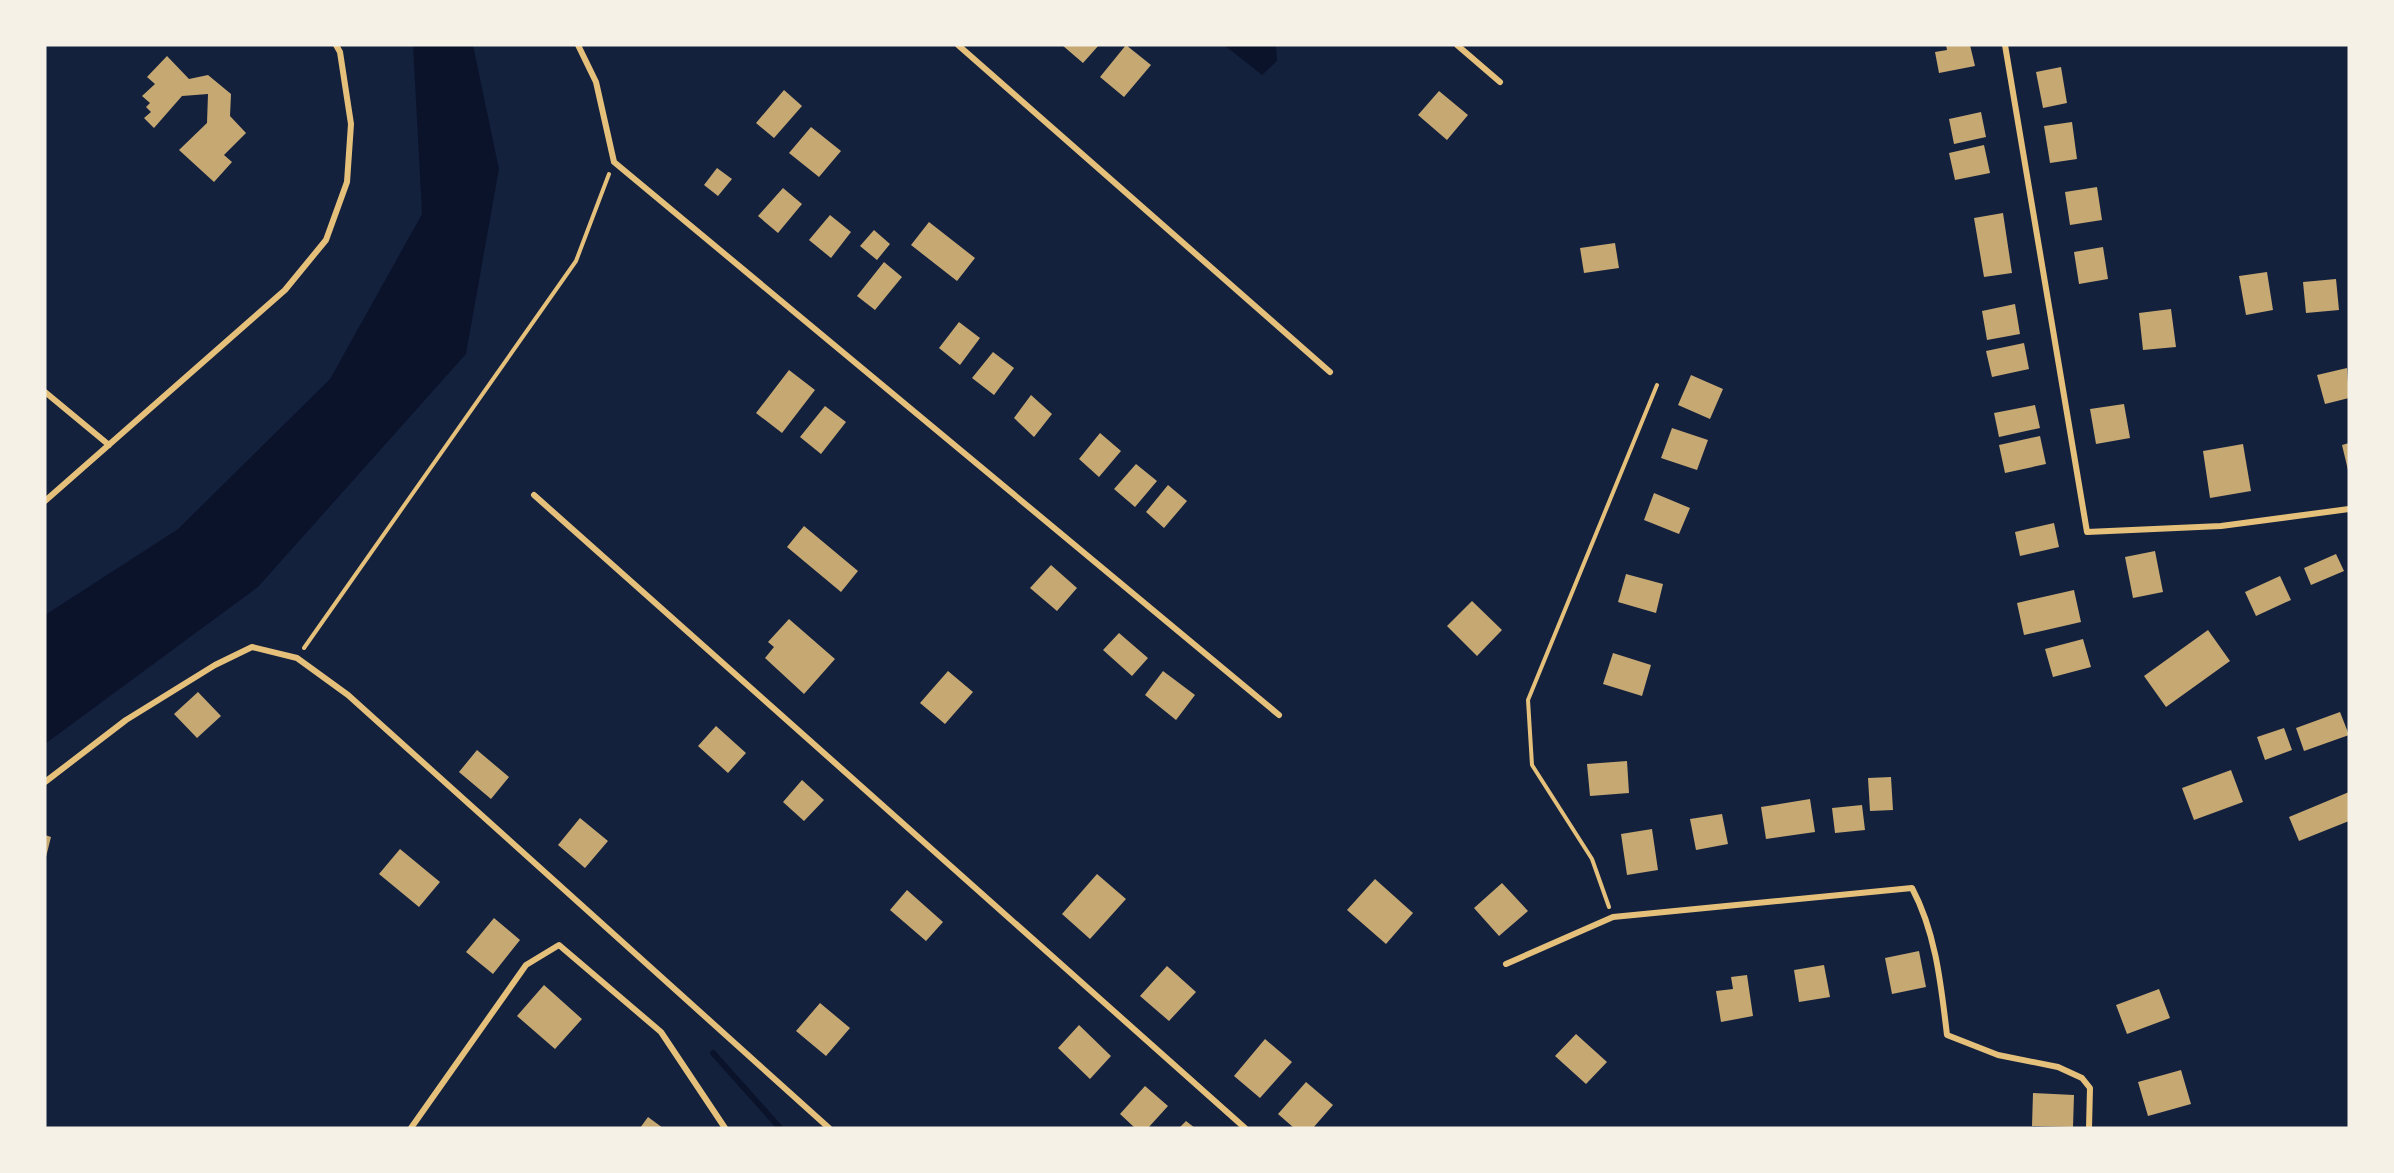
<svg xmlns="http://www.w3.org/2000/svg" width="2394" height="1173" font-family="'Fira Sans Condensed',sans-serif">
  <rect width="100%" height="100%" fill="#14213d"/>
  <!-- water -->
  <path fill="#0b132b" d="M413 45H473L499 169 466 354 258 587 45 744V615L178 529 330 379 422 214Z
    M1224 45H1276L1277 61 1262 75Z"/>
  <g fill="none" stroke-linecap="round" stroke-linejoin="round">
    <!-- stream -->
    <path stroke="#0b132b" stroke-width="6" d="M713 1053 780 1128"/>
  </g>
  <!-- building -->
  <path fill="#c6a872" d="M1062 45H1099L1083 63Z
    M1126 45 1151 65 1124 97 1100 77Z
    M1946 45H1970L1975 66 1939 73 1935 52 1947 50Z
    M167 56 189 79 208 75 231 94 230 116 246 133 224 155 232 162 214 182 179 150 207 123 208 94 182 96 154 128 144 118 151 112 146 107 150 103 142 96 155 84 147 77Z
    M2061 67 2067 103 2043 108 2036 72Z
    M784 90 802 106 774 138 756 123Z
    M1439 91 1468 115 1447 140 1418 115Z
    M1981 112 1986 137 1954 144 1949 119Z
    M2072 122 2077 159 2050 163 2044 126Z
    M811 127 841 151 819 177 789 153Z
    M1984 145 1990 173 1955 180 1949 153Z
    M717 168 732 179 718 196 704 185Z
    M2097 187 2102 220 2070 225 2065 192Z
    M783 188 802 204 778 233 758 216Z
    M2003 213 2012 273 1984 277 1974 218Z
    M830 215 851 232 831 258 809 240Z
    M929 222 975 258 957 281 911 245Z
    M874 230 890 244 877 260 860 246Z
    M1615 243 1619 268 1584 273 1580 248Z
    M2103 247 2108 279 2079 284 2074 252Z
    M884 262 902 277 875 310 857 296Z
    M2267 272 2273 310 2246 315 2239 276Z
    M2336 279 2339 310 2306 313 2303 282Z
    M2015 304 2020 334 1987 340 1982 311Z
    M2171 309 2176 347 2143 350 2139 313Z
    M959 322 980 338 960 365 939 348Z
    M2024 343 2029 369 1992 377 1986 351Z
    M993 352 1014 368 994 395 972 378Z
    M2347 368 2349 398 2325 404 2317 375Z
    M789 370 815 390 782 433 756 413Z
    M1691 375 1723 389 1710 419 1678 405Z
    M1031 395 1052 414 1034 437 1014 418Z
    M2124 404 2130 438 2096 444 2090 409Z
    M2035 405 2040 428 1999 437 1994 413Z
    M825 406 846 422 821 454 800 437Z
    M1672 428 1708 440 1697 470 1661 458Z
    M1100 433 1121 451 1099 477 1079 459Z
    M2040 436 2046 464 2005 473 1999 445Z
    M2349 443V470H2348L2342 445Z
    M2243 444 2251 491 2210 498 2203 451Z
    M1136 464 1157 481 1135 507 1114 489Z
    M1168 485 1187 501 1164 528 1146 512Z
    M1654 493 1690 508 1679 534 1644 520Z
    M2054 523 2059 547 2020 556 2015 532Z
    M804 526 858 571 841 592 787 547Z
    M2155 551 2163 592 2133 598 2125 557Z
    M2336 554 2344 571 2311 585 2304 568Z
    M1051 565 1077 588 1057 611 1030 588Z
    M1626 574 1663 584 1656 613 1618 602Z
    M2280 576 2291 600 2256 616 2245 592Z
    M2074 590 2081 622 2024 635 2017 603Z
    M1472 601 1502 630 1477 656 1447 626Z
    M789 619 835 659 804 694 765 658 774 647 768 642Z
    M2208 630 2230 661 2166 707 2144 676Z
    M1119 633 1148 658 1132 676 1103 650Z
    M2083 639 2091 667 2053 677 2045 649Z
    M1613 653 1651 665 1642 696 1603 684Z
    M948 671 973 692 945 724 920 703Z
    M1163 671 1195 695 1176 720 1145 695Z
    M198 692 221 716 197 738 174 714Z
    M2340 712 2349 735 2304 751 2296 728Z
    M716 726 746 753 728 773 698 746Z
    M2284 728 2292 750 2265 760 2257 737Z
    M477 750 509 777 491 799 459 772Z
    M1627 761 1629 793 1590 796 1587 764Z
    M2231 770 2243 802 2194 820 2182 788Z
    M1891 777 1893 810 1870 811 1868 778Z
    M802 780 824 800 804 821 783 802Z
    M2349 792V821L2299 841 2289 817Z
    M1810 799 1815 832 1766 839 1761 807Z
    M1862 805 1865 830 1835 833 1832 808Z
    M1722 814 1728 844 1696 850 1690 819Z
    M580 818 608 841 585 868 558 845Z
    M1652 829 1658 870 1627 875 1621 834Z
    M45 835 51 837 46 857 45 856Z
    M400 849 440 882 419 907 379 874Z
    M1097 874 1126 899 1090 939 1062 914Z
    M1375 879 1413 913 1386 944 1347 910Z
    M1502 883 1528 911 1499 936 1474 908Z
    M907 890 943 922 926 941 890 910Z
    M494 918 520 940 493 974 466 952Z
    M1919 951 1926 987 1892 994 1885 958Z
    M1824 965 1830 997 1799 1002 1794 970Z
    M1167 966 1196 992 1169 1021 1140 996Z
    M1747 975 1753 1016 1721 1022 1716 991 1733 989 1731 977Z
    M544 985 582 1019 555 1049 517 1016Z
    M2159 989 2170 1018 2127 1034 2116 1005Z
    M820 1003 850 1028 826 1056 796 1031Z
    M1079 1025 1111 1056 1090 1079 1058 1048Z
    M1576 1034 1607 1062 1586 1084 1555 1056Z
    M1265 1039 1292 1062 1260 1098 1234 1076Z
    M2181 1070 2191 1104 2148 1116 2138 1082Z
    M1306 1082 1333 1105 1313 1128H1294L1278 1114Z
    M1145 1086 1168 1106 1148 1128H1135L1120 1114Z
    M2033 1093 2074 1095 2073 1127 2032 1126Z
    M648 1117 663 1128H640Z
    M1186 1121 1195 1128H1179Z"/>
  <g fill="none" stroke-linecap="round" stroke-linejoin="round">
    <!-- path -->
    <path stroke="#e5c07b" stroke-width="4" d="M304 648 576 261 609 174
      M1609 907 1592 859 1532 765 1528 700 1657 385"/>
    <!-- minor -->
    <path stroke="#e5c07b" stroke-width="6" d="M578 45 596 82 614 162 1279 715
      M958 45 1330 372
      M1457 45 1500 82
      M2005 45 2087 532 2221 526 2349 509
      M45 392 109 445
      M534 495 1245 1128
      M45 501 285 290 326 240 347 182 351 124 340 52 336 45
      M45 782 126 720 215 665 252 647 297 658 348 695 829 1128
      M1506 964 1613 917 1912 888C1936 933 1941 985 1947 1035L1998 1055 2058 1067 2082 1078 2090 1088 2089 1128
      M411 1128 526 965 559 945 661 1032 725 1128"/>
  </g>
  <!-- border -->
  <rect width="2394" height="1173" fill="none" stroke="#f6f1e7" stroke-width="93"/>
</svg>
